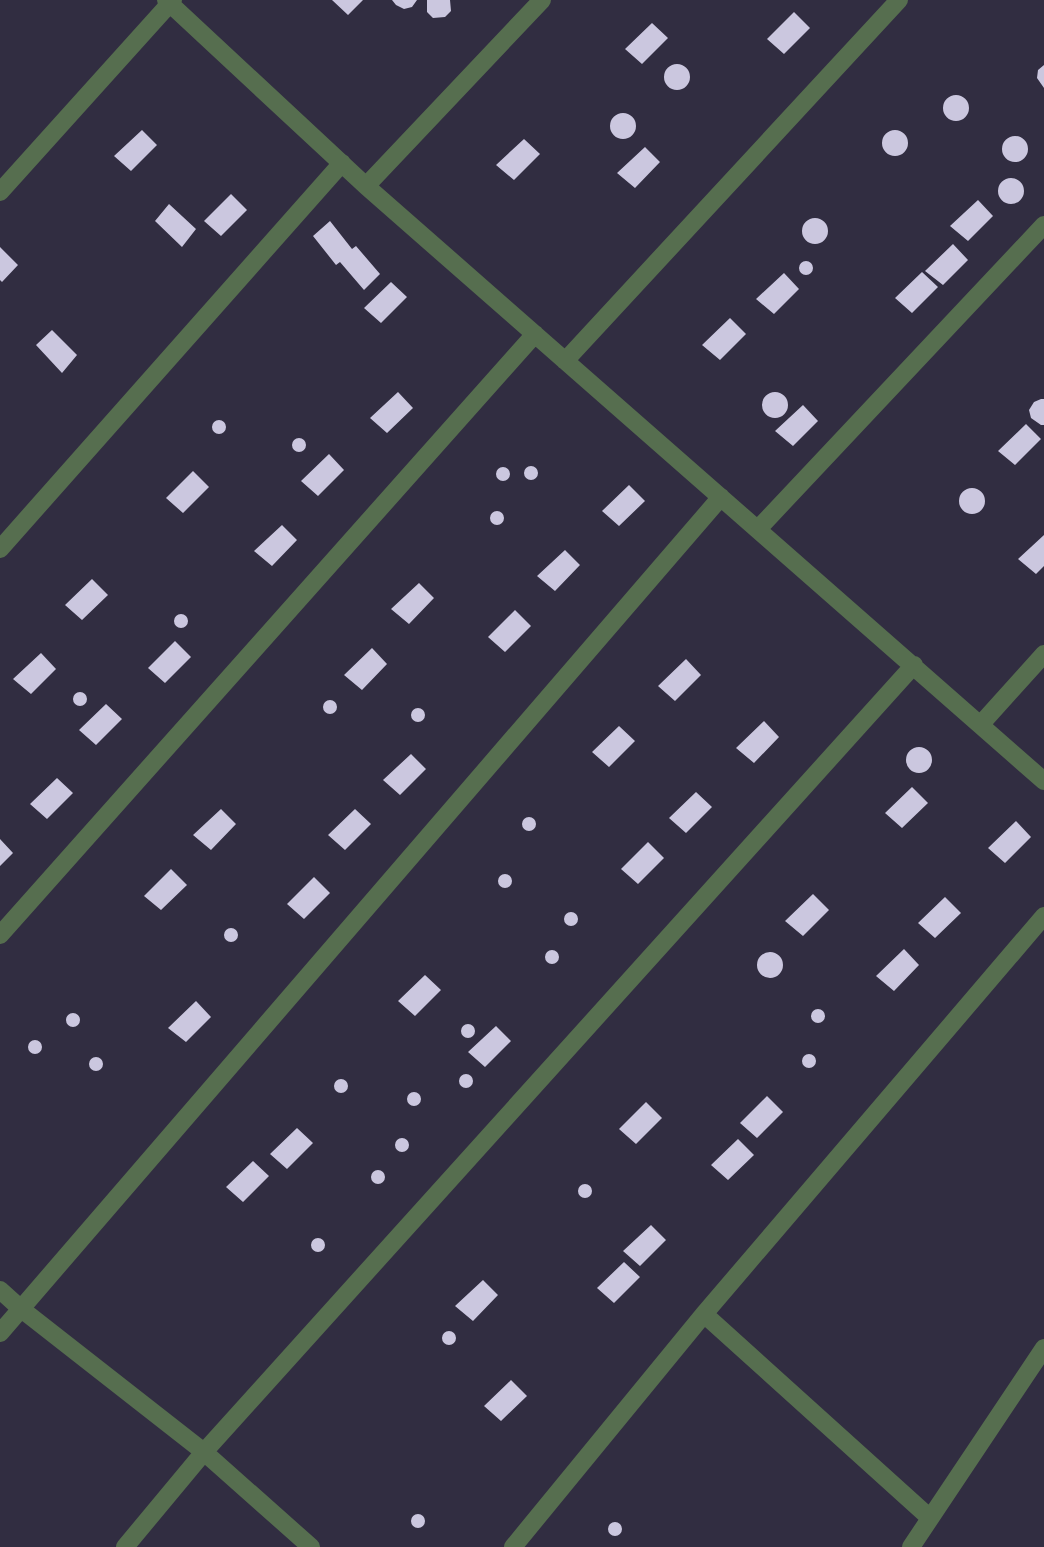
<svg xmlns="http://www.w3.org/2000/svg" width="1044" height="1547" font-family="'Alegreya Sans',sans-serif">
  <rect width="100%" height="100%" fill="#312d41"/>
  <!-- building -->
  <path fill="#cbc7df" d="M332 0H363L348 15Z
    M392 0H417L412 7 404 9 396 5Z
    M427 0H450L451 11 445 17 433 18 427 12Z
    M794 12 810 28 784 54 767 39Z
    M652 23 668 38 642 64 625 49Z
    M664 77a13 13 0 1 1 26 0a13 13 0 1 1-26 0Z
    M1044 65V88L1037 78 1038 70Z
    M943 108a13 13 0 1 1 26 0a13 13 0 1 1-26 0Z
    M610 126a13 13 0 1 1 26 0a13 13 0 1 1-26 0Z
    M142 130 157 145 131 171 114 156Z
    M882 143a13 13 0 1 1 26 0a13 13 0 1 1-26 0Z
    M1002 149a13 13 0 1 1 26 0a13 13 0 1 1-26 0Z
    M524 139 540 154 514 180 496 165Z
    M645 147 660 162 635 188 617 173Z
    M998 191a13 13 0 1 1 26 0a13 13 0 1 1-26 0Z
    M231 194 247 210 221 236 204 221Z
    M978 200 993 216 968 241 950 226Z
    M169 204 196 229 182 247 155 221Z
    M802 231a13 13 0 1 1 26 0a13 13 0 1 1-26 0Z
    M330 221 352 249 356 246 380 274 364 290 340 262 336 265 313 236Z
    M953 244 968 260 943 285 925 271Z
    M0 247 18 265 2 282 0 280Z
    M799 268a7 7 0 1 1 14 0a7 7 0 1 1-14 0Z
    M922 272 938 287 912 313 895 298Z
    M784 273 799 289 774 314 756 299Z
    M391 282 407 297 381 323 364 308Z
    M730 318 746 334 720 360 702 345Z
    M52 330 77 355 62 373 36 345Z
    M398 392 413 408 387 433 370 418Z
    M762 405a13 13 0 1 1 26 0a13 13 0 1 1-26 0Z
    M1041 399H1044V425H1041L1031 418 1029 410 1034 402Z
    M803 405 818 421 793 446 775 431Z
    M212 427a7 7 0 1 1 14 0a7 7 0 1 1-14 0Z
    M1026 424 1041 439 1015 465 998 451Z
    M292 445a7 7 0 1 1 14 0a7 7 0 1 1-14 0Z
    M329 454 344 470 318 496 301 481Z
    M524 473a7 7 0 1 1 14 0a7 7 0 1 1-14 0Z
    M496 474a7 7 0 1 1 14 0a7 7 0 1 1-14 0Z
    M193 471 209 487 183 513 166 498Z
    M629 485 645 501 619 526 602 511Z
    M959 501a13 13 0 1 1 26 0a13 13 0 1 1-26 0Z
    M490 518a7 7 0 1 1 14 0a7 7 0 1 1-14 0Z
    M282 525 297 540 272 566 254 551Z
    M1044 535V566L1036 574 1018 559Z
    M565 550 580 565 555 591 537 576Z
    M92 579 108 595 82 620 65 605Z
    M419 583 434 598 409 624 391 609Z
    M515 610 531 626 505 652 488 637Z
    M174 621a7 7 0 1 1 14 0a7 7 0 1 1-14 0Z
    M175 641 191 657 165 683 148 668Z
    M372 648 387 664 362 690 344 675Z
    M41 653 56 669 31 694 13 679Z
    M686 659 701 675 675 701 658 686Z
    M73 699a7 7 0 1 1 14 0a7 7 0 1 1-14 0Z
    M323 707a7 7 0 1 1 14 0a7 7 0 1 1-14 0Z
    M106 704 122 719 96 745 79 730Z
    M411 715a7 7 0 1 1 14 0a7 7 0 1 1-14 0Z
    M764 721 779 737 754 763 736 748Z
    M619 726 635 741 609 767 592 752Z
    M906 760a13 13 0 1 1 26 0a13 13 0 1 1-26 0Z
    M411 754 426 769 400 795 383 780Z
    M57 778 73 793 47 819 30 804Z
    M912 787 928 803 902 828 885 813Z
    M696 792 712 807 686 833 669 818Z
    M221 809 236 824 211 850 193 835Z
    M355 809 371 824 345 850 328 835Z
    M522 824a7 7 0 1 1 14 0a7 7 0 1 1-14 0Z
    M1016 821 1031 837 1005 863 988 848Z
    M0 839 13 853 0 866Z
    M648 842 664 858 638 884 621 869Z
    M171 869 187 885 161 910 144 896Z
    M498 881a7 7 0 1 1 14 0a7 7 0 1 1-14 0Z
    M314 877 330 893 304 919 287 904Z
    M813 894 829 910 803 936 785 921Z
    M945 897 961 913 935 938 918 923Z
    M564 919a7 7 0 1 1 14 0a7 7 0 1 1-14 0Z
    M224 935a7 7 0 1 1 14 0a7 7 0 1 1-14 0Z
    M904 949 919 965 894 991 876 976Z
    M545 957a7 7 0 1 1 14 0a7 7 0 1 1-14 0Z
    M757 965a13 13 0 1 1 26 0a13 13 0 1 1-26 0Z
    M425 975 441 990 415 1016 398 1001Z
    M196 1001 211 1017 186 1042 168 1028Z
    M811 1016a7 7 0 1 1 14 0a7 7 0 1 1-14 0Z
    M66 1020a7 7 0 1 1 14 0a7 7 0 1 1-14 0Z
    M461 1031a7 7 0 1 1 14 0a7 7 0 1 1-14 0Z
    M496 1026 511 1041 485 1067 468 1052Z
    M28 1047a7 7 0 1 1 14 0a7 7 0 1 1-14 0Z
    M802 1061a7 7 0 1 1 14 0a7 7 0 1 1-14 0Z
    M89 1064a7 7 0 1 1 14 0a7 7 0 1 1-14 0Z
    M459 1081a7 7 0 1 1 14 0a7 7 0 1 1-14 0Z
    M334 1086a7 7 0 1 1 14 0a7 7 0 1 1-14 0Z
    M407 1099a7 7 0 1 1 14 0a7 7 0 1 1-14 0Z
    M767 1096 783 1112 757 1138 740 1123Z
    M646 1102 662 1118 636 1144 619 1129Z
    M297 1128 313 1143 287 1169 270 1154Z
    M395 1145a7 7 0 1 1 14 0a7 7 0 1 1-14 0Z
    M738 1139 754 1155 728 1180 711 1165Z
    M253 1161 269 1176 243 1202 226 1187Z
    M371 1177a7 7 0 1 1 14 0a7 7 0 1 1-14 0Z
    M578 1191a7 7 0 1 1 14 0a7 7 0 1 1-14 0Z
    M651 1225 666 1240 640 1266 623 1251Z
    M311 1245a7 7 0 1 1 14 0a7 7 0 1 1-14 0Z
    M624 1262 640 1277 614 1303 597 1288Z
    M483 1280 498 1295 473 1321 455 1306Z
    M442 1338a7 7 0 1 1 14 0a7 7 0 1 1-14 0Z
    M511 1380 527 1396 501 1421 484 1406Z
    M411 1521a7 7 0 1 1 14 0a7 7 0 1 1-14 0Z
    M608 1529a7 7 0 1 1 14 0a7 7 0 1 1-14 0Z"/>
  <g fill="none" stroke-linecap="round" stroke-linejoin="round">
    <!-- street -->
    <path stroke="#566e4f" stroke-width="18" d="M166 0 366 186 1044 781
      M366 186 542 0
      M0 192 173 0
      M565 361 899 0
      M758 529 1044 225
      M0 549 342 163
      M981 724 1044 654
      M0 935 535 334
      M0 1290 20 1308 204 1452 311 1547
      M704 1314 930 1518
      M0 1333 721 497
      M125 1547 204 1452 914 665
      M513 1547 704 1314 1044 916
      M911 1547 1044 1348"/>
  </g>
</svg>
